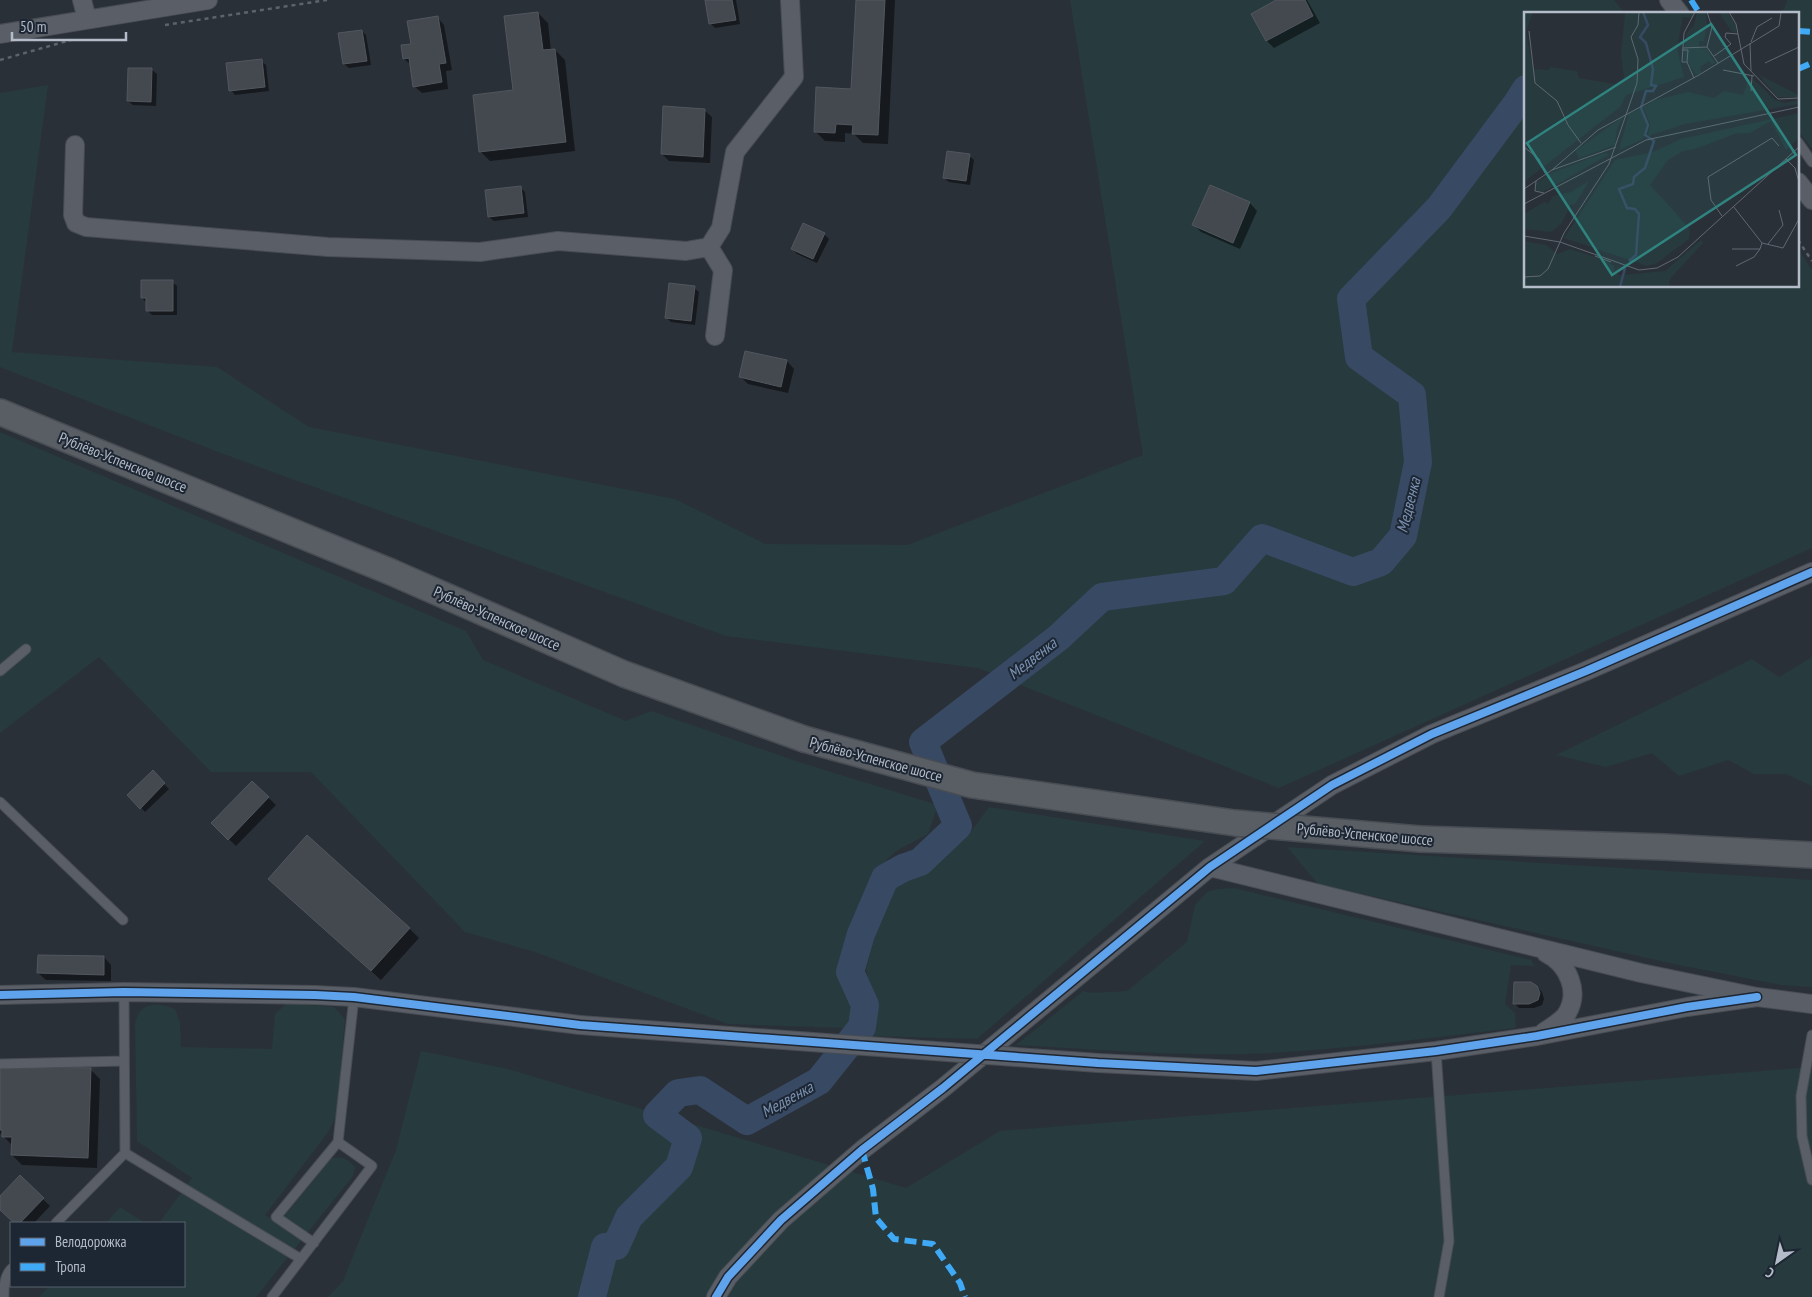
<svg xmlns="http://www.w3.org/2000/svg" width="1812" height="1297" font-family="'PT Sans Narrow',sans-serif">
  <rect width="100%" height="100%" fill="#2a3038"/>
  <!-- green -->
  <path fill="#273a3e" d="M1070 0H1614L1625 14H1526V286H1798V249L1812 270V548L1279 788 978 668 726 636 226 455 0 367V93L48 85 12 352 217 367 309 427 675 499 765 544 907 545 1143 455Z
    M1787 0H1812V148L1798 131V14H1781L1787 2Z
    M0 432 466 631 483 660 626 721 651 711 802 763 938 805 928 834 896 851 872 874 840 971 854 1008 847 1028 728 1024 535 952 465 932 311 772H211L99 657 0 733Z
    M1812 657V786L1786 774H1754L1728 760 1679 776 1652 753 1606 767 1556 755 1752 659 1779 677Z
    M989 807 1205 841 977 1039 869 1036 874 1007 866 969 887 891 919 871 967 837Z
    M1287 847 1812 880V987L1781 985 1674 964 1318 884Z
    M1234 888 1531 960 1534 966 1511 965 1505 1004 1515 1013 1516 1028C1426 1038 1337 1051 1247 1054 1170 1056 1092 1049 1016 1045L1083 991 1091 993 1127 991 1187 942 1195 905 1207 892 1218 889Z
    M287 1003 334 1007 345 1019 337 1113 329 1131 265 1215 278 1224 332 1158C343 1156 348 1159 355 1167L353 1176 256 1297H39L49 1286H184V1223H159L192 1178 137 1141 135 1025C138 1002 157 1001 175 1009L180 1022 181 1047 272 1049 275 1014Z
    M421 1051 508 1069 906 1188 1000 1131 1812 1067V1297H328L343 1281 396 1150Z
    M120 1207 145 1223H106Z"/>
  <!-- shadow -->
  <path fill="#0007" d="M706 0H736L740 24 715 28 711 24Z
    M857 0H895L888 144 863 143 854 134 845 133V142L825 141 815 131 852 90Z
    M1278 0H1307L1320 23 1274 48 1267 41 1253 14Z
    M538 13 548 23 551 51 555 50 565 60 575 151 490 161 480 151 515 91Z
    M437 17 444 25 452 70 446 71 448 89 422 93 414 86 411 65 404 59 412 45Z
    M362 31 366 35 371 65 349 68 344 64Z
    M261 61 266 65 269 91 235 95 231 90Z
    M152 70 157 74 156 106 133 105 128 101Z
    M704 110 712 117 710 163 669 161 662 154Z
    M969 156 974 160 970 185 949 182 944 178Z
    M1210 186 1250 203 1257 211 1240 249 1201 232 1194 225Z
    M520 187 525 192 528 217 494 221 489 217Z
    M824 234 829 239 817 263 797 254 792 249Z
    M172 282 177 286V315H152L147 310V303L142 298Z
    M694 288 699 292 695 325 671 322 666 317Z
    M746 352 787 361 794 369 788 393 748 384 741 377Z
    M152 772 169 789 145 812 129 795Z
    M252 782 276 805 236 846 212 823Z
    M280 889 409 928 419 938 381 980Z
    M104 957 111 965V981L46 980 38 973Z
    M1537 987 1542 992 1544 999 1542 1005 1534 1008H1519L1515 1004Z
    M0 1066 90 1069 100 1079 97 1168 22 1165 12 1155V1145L0 1133Z
    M20 1177 50 1206 34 1223H15L0 1209V1198Z"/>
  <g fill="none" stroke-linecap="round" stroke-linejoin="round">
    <!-- river -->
    <path stroke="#384963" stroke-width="28" d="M592 1297 605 1247 616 1246 629 1217 679 1167 688 1138 657 1115 678 1093 700 1090 747 1121 819 1081 862 1027 865 1005 850 972 861 934 885 878 903 868 920 862 958 826 923 742 1058 638 1102 597 1224 581 1262 538 1353 572 1381 562 1403 536 1418 462 1412 395 1359 357 1351 299 1439 208 1517 103 1526 89"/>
  </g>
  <!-- building -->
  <path fill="#444950" stroke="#52575f" d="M705 0H732L736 20 709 24Z
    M856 0H885L878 135 852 134 853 125 836 124 835 133 814 132 816 87 851 89Z
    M1276 0H1305L1313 16 1266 41 1251 14Z
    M538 12 543 50 555 49 566 142 479 152 473 95 513 90 504 16Z
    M438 16 446 63 439 64 442 82 413 87 409 58 403 59 401 45 411 44 407 21Z
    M362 30 367 61 343 64 338 33Z
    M262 59 265 87 229 91 226 63Z
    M128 68H152L151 102 127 101Z
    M663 106 705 109 703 157 661 154Z
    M947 151 970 154 966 181 943 178Z
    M1210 185 1250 202 1233 243 1192 225Z
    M521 186 524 213 488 217 485 190Z
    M803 223 825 233 813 259 791 249Z
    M141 280H173V311H146V298H141Z
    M669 283 695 286 691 321 665 318Z
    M745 351 787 360 781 387 739 377Z
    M153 770 165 783 140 809 127 795Z
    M252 781 269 797 228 840 211 823Z
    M307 835 410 928 371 971 268 879Z
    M38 955 104 956V975L37 973Z
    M1514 982H1531L1537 986 1540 993 1538 1000 1529 1004H1513Z
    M0 1065 91 1068 88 1158 11 1155 12 1137H2V1130H0Z
    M20 1175 44 1198 20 1223H14L0 1210V1196Z"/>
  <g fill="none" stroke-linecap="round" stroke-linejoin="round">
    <defs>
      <path id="service" d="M1798 142 1812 162
        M0 671 26 649
        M0 802 123 920
        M1812 1035 1801 1096 1802 1136 1812 1180
        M1436 1051 1449 1241 1439 1297
        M0 1064 124 1061
        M125 1153 301 1259
        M56 1223 125 1153 124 992
        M314 1243 276 1217 338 1142
        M4 1297C4 1286 4 1277 11 1269
        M272 1297 372 1166 338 1142 354 997"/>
      <path id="minor" d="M82 0 87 19
        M1669 0 1680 14
        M0 34 208 0
        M75 145 73 215 76 223 86 227 328 247 480 252 558 241 686 251 709 247 721 228 735 152 794 77 790 0
        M1798 182 1812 200
        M709 247 723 270 715 336
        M1210 867 1641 973 1757 997 1812 1004
        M0 995 124 992 315 995 354 997 580 1025
        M1544 1032C1552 1027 1560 1022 1566 1015 1581 992 1568 964 1546 953
        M1098 1063 1256 1071 1436 1051 1537 1036 1687 1007 1757 997
        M716 1297 728 1277 781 1220 862 1150 943 1088 1210 867 1332 785 1432 734 1586 671 1812 572"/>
      <path id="secondary" d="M0 412 391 572 624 674 804 739
        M1420 839 1664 847 1812 855"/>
    </defs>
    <!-- service casing -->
    <use href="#service" stroke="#484c53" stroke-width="11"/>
    <!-- minor casing -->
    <use href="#minor" stroke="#484c53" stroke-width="20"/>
    <!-- secondary casing -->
    <use href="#secondary" stroke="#484c53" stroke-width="28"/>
    <!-- path -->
    <path stroke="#5d636a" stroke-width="2.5" stroke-dasharray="4 4" stroke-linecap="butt" d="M165 25 327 0
      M0 60 71 40
      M1798 240 1812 261"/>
    <!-- service -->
    <use href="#service" stroke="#5a5e66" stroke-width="9"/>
    <!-- minor -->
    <use href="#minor" stroke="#5a5e66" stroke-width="18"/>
    <!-- secondary -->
    <use href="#secondary" stroke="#595d64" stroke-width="25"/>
    <defs>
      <path id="minor-bridge" d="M580 1025 1098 1063"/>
      <path id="secondary-bridge" d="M804 739 972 785 1235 823 1420 839"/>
    </defs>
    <!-- minor-bridge casing -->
    <use href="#minor-bridge" stroke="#484c53" stroke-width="20" stroke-linecap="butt"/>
    <!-- secondary-bridge casing -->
    <use href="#secondary-bridge" stroke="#484c53" stroke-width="28" stroke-linecap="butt"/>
    <!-- minor-bridge -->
    <use href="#minor-bridge" stroke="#5a5e66" stroke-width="18"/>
    <!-- secondary-bridge -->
    <use href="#secondary-bridge" stroke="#595d64" stroke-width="25"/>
    <!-- quiet -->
    <path stroke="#3fa9f5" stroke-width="6" stroke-dasharray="12 6" stroke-linecap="butt" d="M1691 0 1700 14
      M1798 31 1812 32
      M1798 69 1812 63
      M862 1150 873 1189 876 1218 894 1239 933 1244 960 1283 965 1297"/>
    <defs>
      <path id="cycleway" d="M0 995 124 992 315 995 354 997 580 1025 1098 1063 1256 1071 1436 1051 1537 1036 1687 1007 1757 997
        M716 1297 728 1277 781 1220 862 1150 943 1088 1210 867 1332 785 1432 734 1586 671 1812 572"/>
    </defs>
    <!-- cycleway casing -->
    <use href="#cycleway" stroke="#1d2633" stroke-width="11"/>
    <!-- cycleway -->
    <use href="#cycleway" stroke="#60a3ed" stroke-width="8"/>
  </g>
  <g text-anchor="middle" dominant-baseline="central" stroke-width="4" stroke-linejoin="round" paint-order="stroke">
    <!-- street labels -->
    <g font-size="15" fill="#b4bcc9" stroke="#1d2633">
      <text transform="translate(123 462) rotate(22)">Рублёво-Успенское шоссе</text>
      <text transform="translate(497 618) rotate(24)">Рублёво-Успенское шоссе</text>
      <text transform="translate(876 759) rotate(15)">Рублёво-Успенское шоссе</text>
      <text transform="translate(1365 834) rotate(5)">Рублёво-Успенское шоссе</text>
    </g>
    <!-- water labels -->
    <g font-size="16" font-style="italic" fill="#7c92b1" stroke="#1d2633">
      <text transform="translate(1408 505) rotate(-76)">Медвенка</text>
      <text transform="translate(1032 658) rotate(-38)">Медвенка</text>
      <text transform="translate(787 1099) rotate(-29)">Медвенка</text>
    </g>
  </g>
  <!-- overview -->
  <g transform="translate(1524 12)">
    <rect width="275" height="275" fill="#2a3038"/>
    <path d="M0 0H9L2 20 9 57 25 58 26 55 53 59 55 66 91 72 100 66 97 43 101 0H170L169 6 159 5 153 36 160 65 102 83 96 95 0 170ZM173 0H182L183 12 180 29H175V36L183 37 191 51 188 53 185 49 176 55 177 61 172 63 162 48 159 49 162 22 170 14ZM195 0H203L212 13V21L207 19ZM235 63 275 83V85H253ZM229 67 251 88 261 91 275 88V92L161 112 124 124 126 112 119 95 131 88 164 80 190 86 200 79 219 83 224 69ZM116 96 123 112 119 127 95 138 105 102ZM275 101V126L262 138 247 109 226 121H213L171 137 159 139 144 148 126 173 166 217 165 227 133 251 123 254 40 226 91 148 129 140 157 127ZM100 104 93 117 91 133 53 147 55 145 51 139ZM80 141 86 142 19 180 13 179 11 171 27 161ZM65 169 51 192H47L38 211 27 220 0 217V202L20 190 24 192 29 184 47 180ZM177 228 179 231 146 267 145 275H0V229L22 233 33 242 46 237 81 248 90 254 91 261 96 263 141 259Z" fill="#273a3e"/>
    <path fill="none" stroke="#384963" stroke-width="2.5" d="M105 249 112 243 115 202 111 197 103 196 95 177 109 172 110 165 121 156 130 129 121 123 124 113 117 96 122 79H129L132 74 127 73 129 57 122 31 116 25 124 13 119 0M96 275 101 256"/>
    <path fill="none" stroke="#616872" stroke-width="1" d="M183 0 188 15 183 35 194 51M205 0 212 12 220 52 254 87 275 86M5 19 11 71 33 89 44 113 57 131M227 30 233 15 248 6M226 31 227 59M159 36 183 35M158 38H164L163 50M190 44 207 32 201 25 202 21 214 22M241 51 275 35M199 58 230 64M170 66 163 50H158L160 21 171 0M227 79 228 64M0 135 15 147 21 161M262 147 271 156 275 170M28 158 74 118 175 63 255 14 257 1M12 169 11 179 20 181M0 177 28 158 92 135M0 192 122 128 275 95M209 194 238 231 259 236 275 207M198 204 187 188 184 165 248 126 255 134M0 224 36 230 115 258 133 256 154 245 275 135M244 232 259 213 255 198M208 237H236L238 231M71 244 87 250M212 254 230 245 236 237M0 265 16 264 24 257 40 221 85 152 113 71 114 47 107 25 114 13 115 0"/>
    <path fill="#308480" fill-opacity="0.15" stroke="#308480" stroke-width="2.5" d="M187 12 272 143 88 263 3 131Z"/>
    <rect width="275" height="275" fill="none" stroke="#b4bcc9" stroke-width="2.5"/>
  </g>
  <!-- legend -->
  <rect x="10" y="1222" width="175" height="65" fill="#1d2633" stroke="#59626f"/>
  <rect x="20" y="1238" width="25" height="8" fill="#60a3ed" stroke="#59626f"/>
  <text x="55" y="1247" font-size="15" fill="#b4bcc9">Велодорожка</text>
  <rect x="20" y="1263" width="25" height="8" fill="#3fa9f5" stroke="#59626f"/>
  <text x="55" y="1272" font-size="15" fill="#b4bcc9">Тропа</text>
  <!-- north arrow -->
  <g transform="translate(1777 1262) rotate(213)" stroke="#1d2633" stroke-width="4" paint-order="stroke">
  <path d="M0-4L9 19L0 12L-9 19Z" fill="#b4bcc9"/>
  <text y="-8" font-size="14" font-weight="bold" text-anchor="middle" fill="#b4bcc9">С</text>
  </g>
  <!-- scale -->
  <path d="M12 32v8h114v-8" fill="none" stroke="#b4bcc9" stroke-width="2.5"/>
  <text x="20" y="32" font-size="15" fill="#b4bcc9" stroke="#1d2633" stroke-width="4" paint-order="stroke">50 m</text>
</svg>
